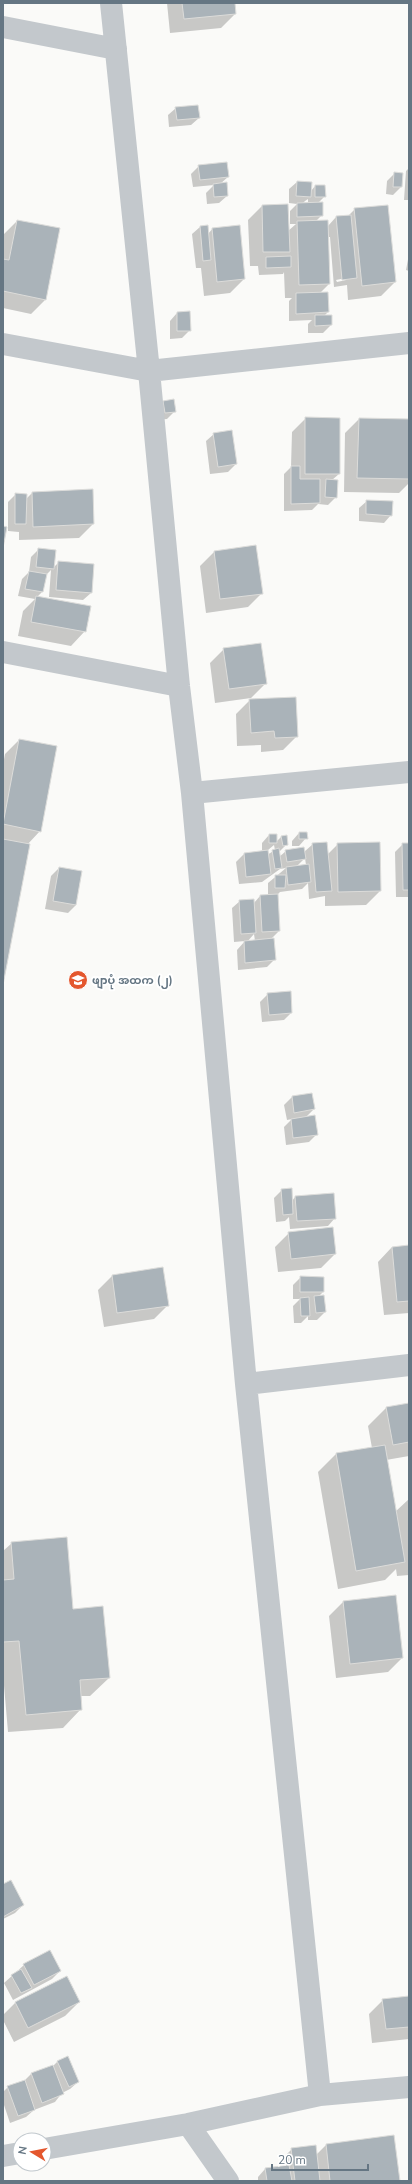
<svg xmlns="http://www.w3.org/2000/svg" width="412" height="2184" font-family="'Nunito Sans','Noto Sans Myanmar',sans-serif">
  <rect width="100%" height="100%" fill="#fafaf8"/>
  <!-- shadow -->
  <path fill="#0003" fill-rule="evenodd" d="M167 3H234L235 14 221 28 170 33Z
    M176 108 199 118 191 125 169 127 168 115Z
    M199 166 228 177 220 184 227 196 219 203 207 204 206 193 214 185 193 187 191 174Z
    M409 168V200H404L406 171Z
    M395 173 401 187 393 195 386 194 387 181Z
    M297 182 311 191 315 186 324 197 318 203 322 215 316 221 328 226 336 217 348 216 355 209 395 282 381 296 348 300 347 285 334 287 330 237H328L329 284 320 293 328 312 324 316 331 325 323 333H308V324L312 320 289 321V301L292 298H285L284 272 283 274 259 275 258 266H250L248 220 262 206 288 231 296 224H290V211L297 204 289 203V189ZM308 199V203H303L305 201ZM346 278V280L337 282 336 280Z
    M17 221 45 300 31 314 3 308V235Z
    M207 226 208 234 213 228 244 279 230 293 204 296 201 268H196L192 234 200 227Z
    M409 254V271L406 270Z
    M177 313 190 330 182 338 170 339V321Z
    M164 402 175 411 167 419 157 420 156 409Z
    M306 418 339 474 332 480 336 497 328 505 318 504 312 510 284 511V474L291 467 292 432Z
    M359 419 409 420V483L399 493 344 492 345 433Z
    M214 434 236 464 228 472 210 474 206 441Z
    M32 493 93 524 79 538 19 540V532L8 531V502L16 494 26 499Z
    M367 501 391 515 384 523 359 521V508Z
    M39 549 53 568 59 562 91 593 83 600 49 597 51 570 45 576 42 592 37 597 85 631 71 646 18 636 23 611 35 599 18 596 22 579 29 572 31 557Z
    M214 552 262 593 248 607 206 613 200 566Z
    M224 649 265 684 251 698 215 703 210 663Z
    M250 700 297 736 283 750 261 752V745L237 746 236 714Z
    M19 740 40 831 27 845 3 980V765L5 754Z
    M299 833 306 838 299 846H292V841Z
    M269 835 276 842 281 837 286 836 287 844 279 852V857L286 851 304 852 313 844 328 854 338 844 380 891 366 905 325 906V896L309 899 308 883 302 889 280 892 277 895 279 931 270 940 275 959 267 967 238 970 237 950 245 941 234 942 232 908 240 901 254 903 260 896H268V883L286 868 280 869 262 882 239 884 236 862 244 854 267 855 275 850 274 845 268 850H262V843ZM305 858 306 865 297 866ZM254 934 255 941 247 942Z
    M403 844H409V897H396L395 852Z
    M59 868 76 905 68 913 45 909 51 876Z
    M268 994 291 1013 284 1020 262 1022 260 1002Z
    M311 1094 314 1109 305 1118 317 1134 309 1142 286 1145 284 1127 292 1119 287 1120 284 1105 292 1097Z
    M282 1190 292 1201 295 1197 335 1218 328 1226 290 1229 289 1217 285 1221 276 1222 274 1198Z
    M289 1233 335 1254 321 1268 278 1272 275 1247Z
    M409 1246V1313L384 1315 378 1262 392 1247Z
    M112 1276 168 1305 154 1319 104 1327 98 1290Z
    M301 1277 323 1292 318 1297 325 1312 317 1320H308V1316L301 1323H294L293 1306 300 1299H293V1285Z
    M409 1404V1456L386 1460 395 1512 409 1499V1575L397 1576 396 1569 385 1580 338 1589 318 1472 336 1454 372 1448 368 1426 386 1408Z
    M12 1543 72 1610 109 1678 90 1696H80L81 1709 63 1728 8 1732 3 1674V1551Z
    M343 1602 402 1658 388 1672 336 1678 329 1616Z
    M3 1885 23 1905 15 1913 3 1919Z
    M24 1965 60 1971 52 1979 13 2000 4 1983Z
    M409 1997V2039L372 2043 369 2014 383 2000Z
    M79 2002 65 2016 14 2042 3 2020V2015L15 2003Z
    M58 2061 78 2082 70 2089 62 2093 55 2102 34 2110 26 2117 10 2123 3 2102V2092L8 2087 24 2081 31 2074 53 2066Z
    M394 2136 399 2181H258V2177L265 2169 285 2166 284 2157 292 2149 316 2155 326 2145Z"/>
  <!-- building -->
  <path fill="#aab3b9" stroke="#dcdcda" d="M182 3H235L236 14 184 19Z
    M198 105 200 118 177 120 175 107Z
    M227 162 229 177 200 180 198 165Z
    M394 172 403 173 402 187H393Z
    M297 181 312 182 311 197 296 196Z
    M227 182 228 196 214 197 213 184Z
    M315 185H325L326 197H315Z
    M323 202V216L297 217V203Z
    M288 204 290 252H263L262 205Z
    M388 205 396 282 362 286 354 208Z
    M351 215 357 278 342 280 336 216Z
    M17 220 60 228 46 300 3 291V259L9 260Z
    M328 220 330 284 299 285 297 221Z
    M208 225 211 260 203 261 200 226Z
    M240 225 245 279 217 282 212 228Z
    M291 256V267L266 268V257Z
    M328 292 329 312 296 314V293Z
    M190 311 191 331H177V312Z
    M315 315H332V325L315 326Z
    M174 399 176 412 165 413 163 401Z
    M305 417 340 418V474H305Z
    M359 418 409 419V479L357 478Z
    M232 430 237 464 218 467 213 433Z
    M291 466H300V479H320V503L291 504Z
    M326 479 338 480 337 498 325 497Z
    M93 489 94 524 33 527 32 492Z
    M15 493 27 494 26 524H15Z
    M366 500 393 501 392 516 366 514Z
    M3 526 7 527 3 548Z
    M256 545 263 594 220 599 214 551Z
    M38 548 56 550 54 569 36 567Z
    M58 561 94 564 92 593 56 590Z
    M29 571 47 574 43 592 25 589Z
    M36 596 91 606 86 632 31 622Z
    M261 643 267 684 229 689 223 648Z
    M296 697 298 737 275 738 274 731 251 733 249 699Z
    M19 739 57 746 41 832 3 824Z
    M299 832H307L308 839H299Z
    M269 834H277V843H269Z
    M287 835 288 845 283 846 281 836Z
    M3 839 30 844 3 985Z
    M327 842 332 891 316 892 312 843Z
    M380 842 381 891 338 892 337 843Z
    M402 843H409V890H403Z
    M304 847 306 859 287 862 285 850Z
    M279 848 282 868 275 869 272 850Z
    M268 850 271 874 246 877 244 853Z
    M309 864 311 882 288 885 286 867Z
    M59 867 82 871 76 905 53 901Z
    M275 875H286L285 888H275Z
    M278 894 280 931 262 932 260 895Z
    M254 899 256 933 241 934 239 900Z
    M274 938 276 960 245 963 244 941Z
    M291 991 292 1013 269 1015 267 993Z
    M312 1093 315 1109 294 1113 292 1096Z
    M315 1115 318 1135 293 1138 291 1119Z
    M292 1188 293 1214 283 1215 281 1189Z
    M334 1193 336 1219 297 1221 295 1196Z
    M333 1227 336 1254 291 1259 288 1232Z
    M409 1245V1301L397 1302 392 1247Z
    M163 1267 169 1306 117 1313 112 1275Z
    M300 1276 324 1277V1292H300Z
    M324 1295 326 1312 316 1313 314 1296Z
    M309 1297 310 1316H301L300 1298Z
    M409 1403V1442L393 1445 386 1407Z
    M385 1445 405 1562 356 1571 336 1453Z
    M67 1537 73 1609 103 1606 110 1678 80 1680 82 1710 26 1715 19 1641 3 1642V1580L14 1579 11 1542Z
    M396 1595 403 1658 350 1664 343 1601Z
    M11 1880 24 1905 3 1917V1884Z
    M50 1950 61 1971 34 1985 23 1964Z
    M21 1969 32 1988 21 1993 11 1975Z
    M67 1976 80 2002 28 2028 15 2002Z
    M409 1996V2027L386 2029 382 1999Z
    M68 2056 79 2082 69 2087 57 2061Z
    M53 2065 64 2094 42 2103 31 2073Z
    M25 2080 35 2110 18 2116 7 2086Z
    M394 2135 400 2181H330L326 2144Z
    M316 2145 320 2181H295L291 2148Z
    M289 2165 292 2181H267L265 2168Z"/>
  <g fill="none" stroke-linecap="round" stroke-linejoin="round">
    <!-- minor -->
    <path stroke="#c3c8cc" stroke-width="22" d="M111 3 149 371 179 686 192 793 246 1384 320 2095
      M3 27 116 49
      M3 344 149 371 409 343
      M3 652 179 686
      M192 793 409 772
      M246 1384 409 1365
      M188 2124 228 2181
      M44 2149 188 2124 320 2095 409 2087
      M3 2156 20 2153"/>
  </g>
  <!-- icons -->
  <defs>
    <symbol id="school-disc" viewBox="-11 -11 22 22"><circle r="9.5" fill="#e4572e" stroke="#fff"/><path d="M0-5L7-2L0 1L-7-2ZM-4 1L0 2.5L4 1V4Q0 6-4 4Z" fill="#fff"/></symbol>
  </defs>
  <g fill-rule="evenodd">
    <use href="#school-disc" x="67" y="969" width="22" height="22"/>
  </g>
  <g text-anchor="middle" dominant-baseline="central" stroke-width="4" stroke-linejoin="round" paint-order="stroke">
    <!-- poi labels -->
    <g font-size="11" font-weight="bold" fill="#657683" stroke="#fff" text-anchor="start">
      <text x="92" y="980">ဖျာပုံ အထက (၂)</text>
    </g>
  </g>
  <!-- border -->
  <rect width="412" height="2184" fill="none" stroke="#657683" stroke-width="8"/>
  <!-- north arrow -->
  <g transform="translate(32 2152) rotate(280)"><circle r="19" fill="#ffffff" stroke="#c1c8cd"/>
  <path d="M0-3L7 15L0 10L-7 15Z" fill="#e4572e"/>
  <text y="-6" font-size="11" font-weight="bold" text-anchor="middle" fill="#657683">N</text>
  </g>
  <!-- scale -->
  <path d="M272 2164v6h96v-6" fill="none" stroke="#657683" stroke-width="2"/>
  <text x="278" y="2164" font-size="12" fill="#657683" stroke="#ffffff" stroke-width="3" paint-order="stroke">20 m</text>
</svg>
